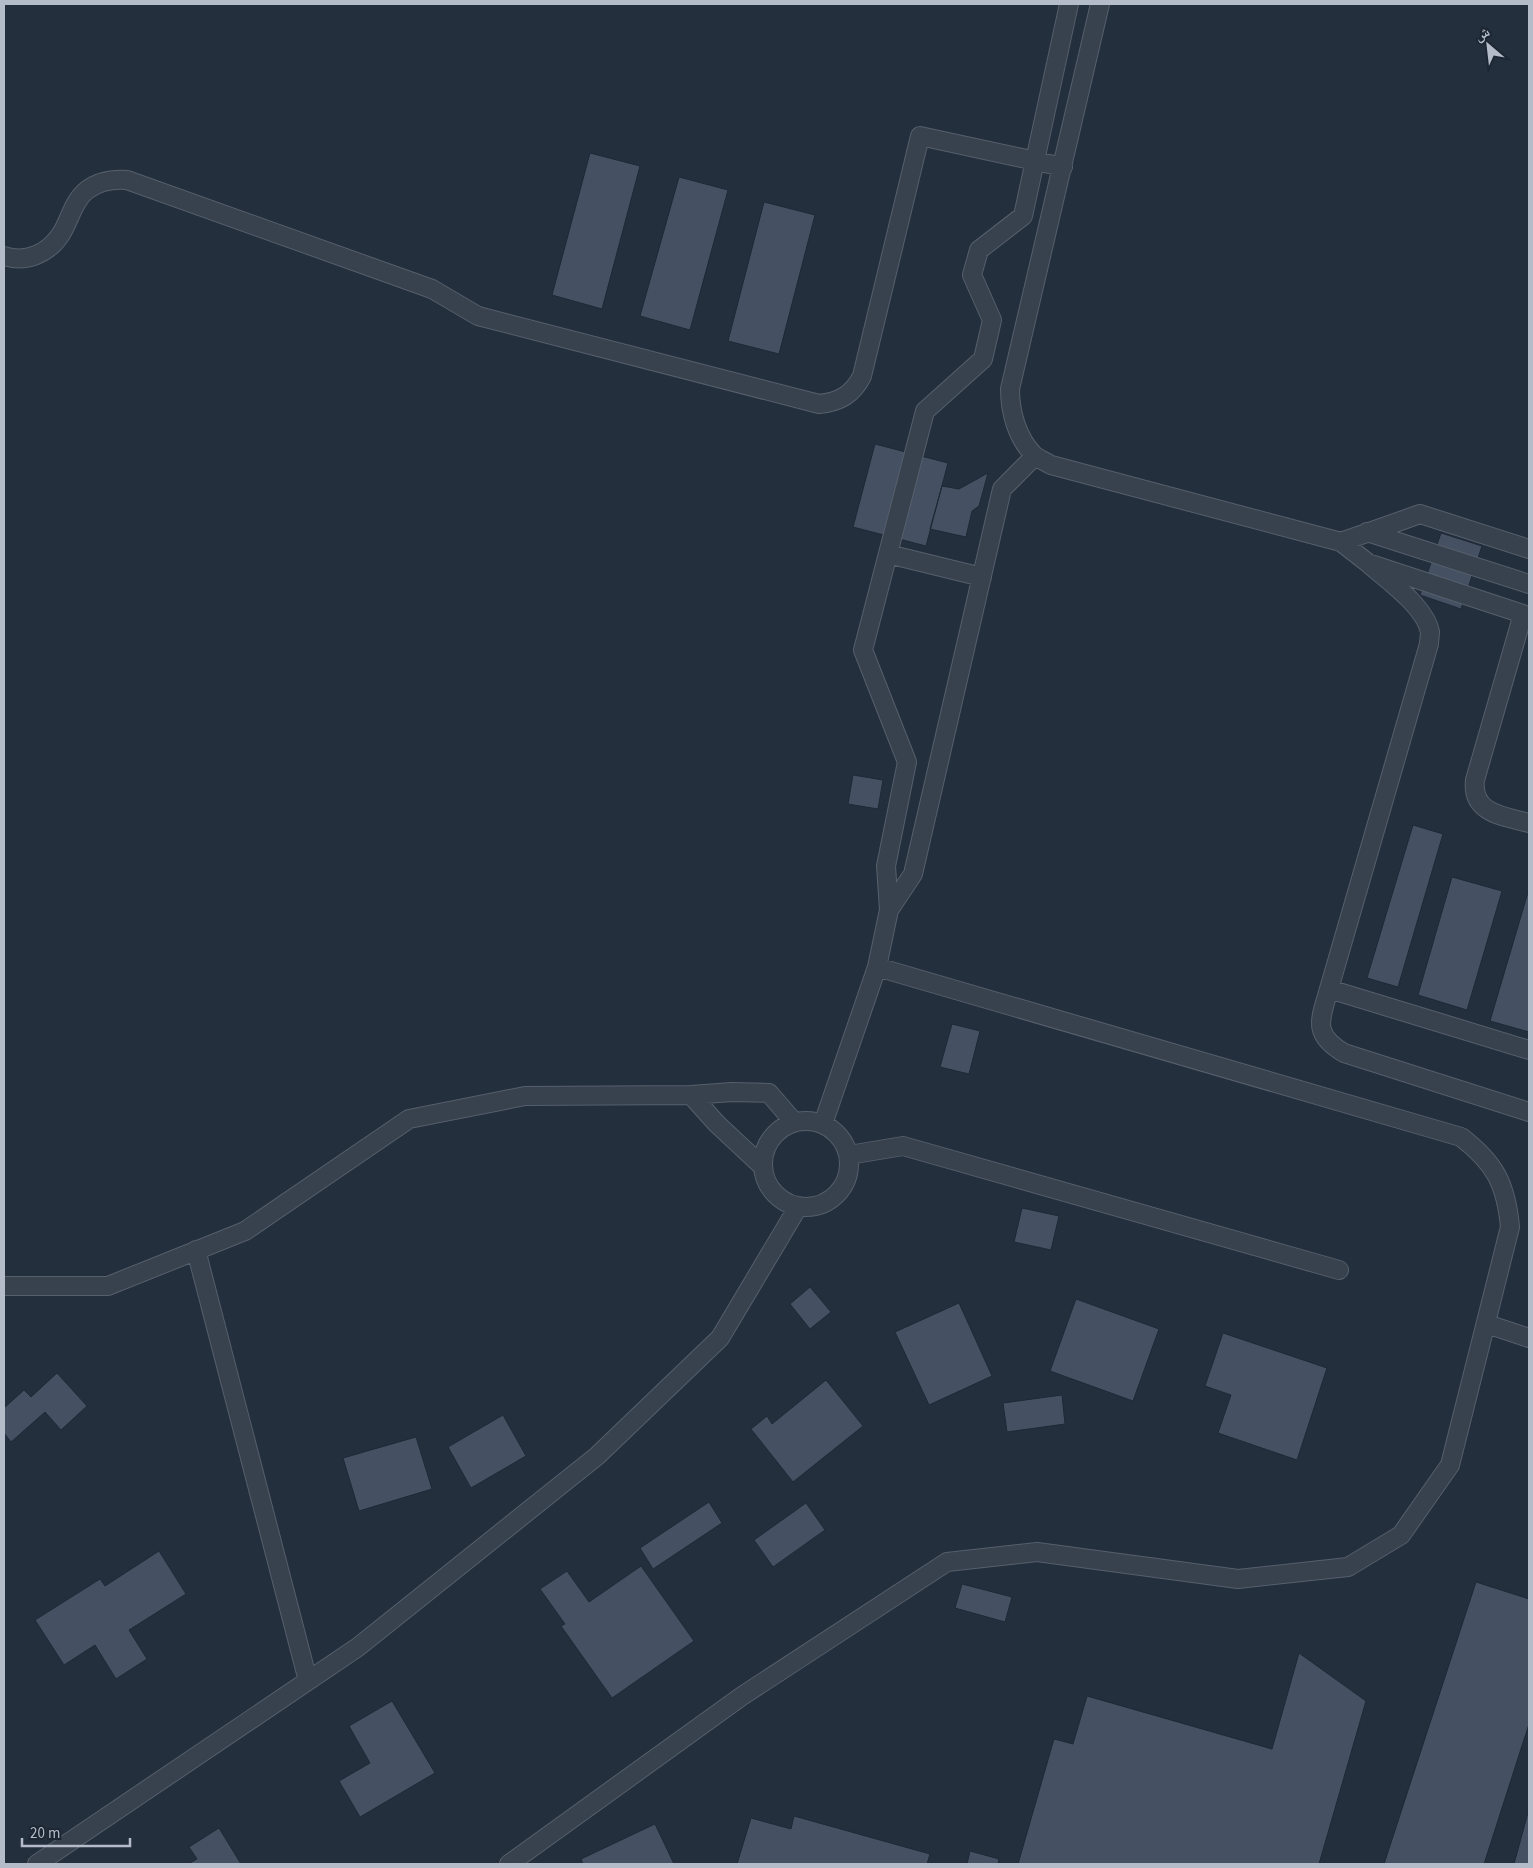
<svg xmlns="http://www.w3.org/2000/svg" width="1533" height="1868" font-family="'Source Sans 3','Noto Naskh Arabic',sans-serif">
  <rect width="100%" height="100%" fill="#242f3e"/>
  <!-- building -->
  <path fill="#455162" stroke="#1f2835" d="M590 153 640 166 602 309 552 295Z
    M679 177 728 190 690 330 640 316Z
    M764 202 815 215 779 354 728 341Z
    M875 444 948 463 926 546 853 527Z
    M988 473 979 506 972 511 966 537 930 529 942 486 959 489Z
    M1441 533 1482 546 1461 609 1420 595Z
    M853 775 883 780 878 809 848 804Z
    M1413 825 1443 834 1398 987 1367 978Z
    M1452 877 1502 891 1467 1010 1418 995Z
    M1529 889V1032L1490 1021Z
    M952 1024 980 1031 969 1074 940 1067Z
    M1022 1208 1059 1216 1051 1250 1014 1242Z
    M810 1287 831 1312 810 1329 790 1304Z
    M1076 1299 1159 1329 1133 1401 1050 1371Z
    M959 1303 992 1376 929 1405 895 1332Z
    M1223 1333 1327 1368 1297 1460 1218 1433 1231 1395 1205 1386Z
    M57 1373 87 1406 61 1430 45 1412 11 1442 4 1433V1408L24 1390 31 1397Z
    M826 1380 863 1426 793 1482 751 1429 767 1416 772 1424Z
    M1062 1395 1065 1424 1007 1432 1003 1403Z
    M503 1415 526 1456 471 1488 448 1447Z
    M416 1437 432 1489 359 1511 343 1458Z
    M709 1502 722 1523 653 1569 640 1548Z
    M806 1503 825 1530 773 1567 754 1540Z
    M159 1551 186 1594 129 1630 147 1659 116 1679 95 1645 64 1665 35 1620 100 1579 105 1586Z
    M641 1566 694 1641 612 1698 561 1626 565 1624 540 1589 567 1571 589 1602Z
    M1476 1582 1529 1599V1724L1484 1864H1384Z
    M962 1584 1012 1597 1005 1622 955 1608Z
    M1299 1653 1366 1701 1319 1864H1018L1054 1739 1073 1744 1087 1696 1272 1749Z
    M392 1701 435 1773 360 1817 339 1781 370 1763 349 1726Z
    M1529 1809V1864H1514Z
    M794 1816 930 1854 927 1864H737L751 1818 791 1829Z
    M655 1824 674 1864H583L581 1859Z
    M219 1828 241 1864H188L197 1859 189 1847Z
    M970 1851 999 1859 998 1864H967Z"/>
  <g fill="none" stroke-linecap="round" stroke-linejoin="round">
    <defs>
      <path id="service" d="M1100 4 1010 389C1010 412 1017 438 1034 455 1039 459 1046 462 1051 465L1341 542 1420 514 1529 549
        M4 256C26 263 48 254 61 234 70 220 73 201 87 190 99 181 113 179 127 180L432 289 478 316 819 404C840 402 853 394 862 376L920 136 1063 167
        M1367 532 1529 584
        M1341 542 1368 563 1523 614 1475 780C1471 814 1504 816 1529 823
        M888 554 982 577
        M1368 563C1387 580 1425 606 1430 632 1430 636 1429 640 1429 644L1329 989 1529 1050
        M889 910 913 874 1002 489 1035 456
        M1329 989C1320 1020 1312 1034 1344 1053L1529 1112
        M691 1095 717 1124 762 1166
        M763 1164a43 43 0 1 1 86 0a43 43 0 1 1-86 0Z
        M823 1124 877 967 889 910 886 866 907 762 863 650 925 411 983 359 992 320 972 275 979 250 1023 216 1069 4
        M849 1155 903 1146 1339 1270
        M196 1250 308 1681
        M4 1286H108L245 1231 409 1119 525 1096 691 1095 732 1092 769 1093 794 1122
        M1487 1324 1529 1338
        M37 1864 358 1647 597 1456 720 1338 798 1207
        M509 1864 742 1696 947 1562 1037 1552 1238 1579 1348 1567 1401 1535 1450 1465 1510 1227C1506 1184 1495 1163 1461 1137L877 967"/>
    </defs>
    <!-- service casing -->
    <use href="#service" stroke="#565f6c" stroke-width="20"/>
    <!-- service -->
    <use href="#service" stroke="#38414e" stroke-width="18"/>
  </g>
  <!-- border -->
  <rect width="1533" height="1868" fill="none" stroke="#b4bcc9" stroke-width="10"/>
  <!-- north arrow -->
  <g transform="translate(1488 45) rotate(332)" stroke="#1d2633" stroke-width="4" paint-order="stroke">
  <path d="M0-4L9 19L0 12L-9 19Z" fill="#b4bcc9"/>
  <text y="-8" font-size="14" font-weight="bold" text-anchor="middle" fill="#b4bcc9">ش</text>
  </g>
  <!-- scale -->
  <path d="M22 1838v8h108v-8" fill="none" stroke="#b4bcc9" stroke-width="2.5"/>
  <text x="30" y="1838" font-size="15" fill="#b4bcc9" stroke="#1d2633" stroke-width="4" paint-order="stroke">20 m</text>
</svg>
